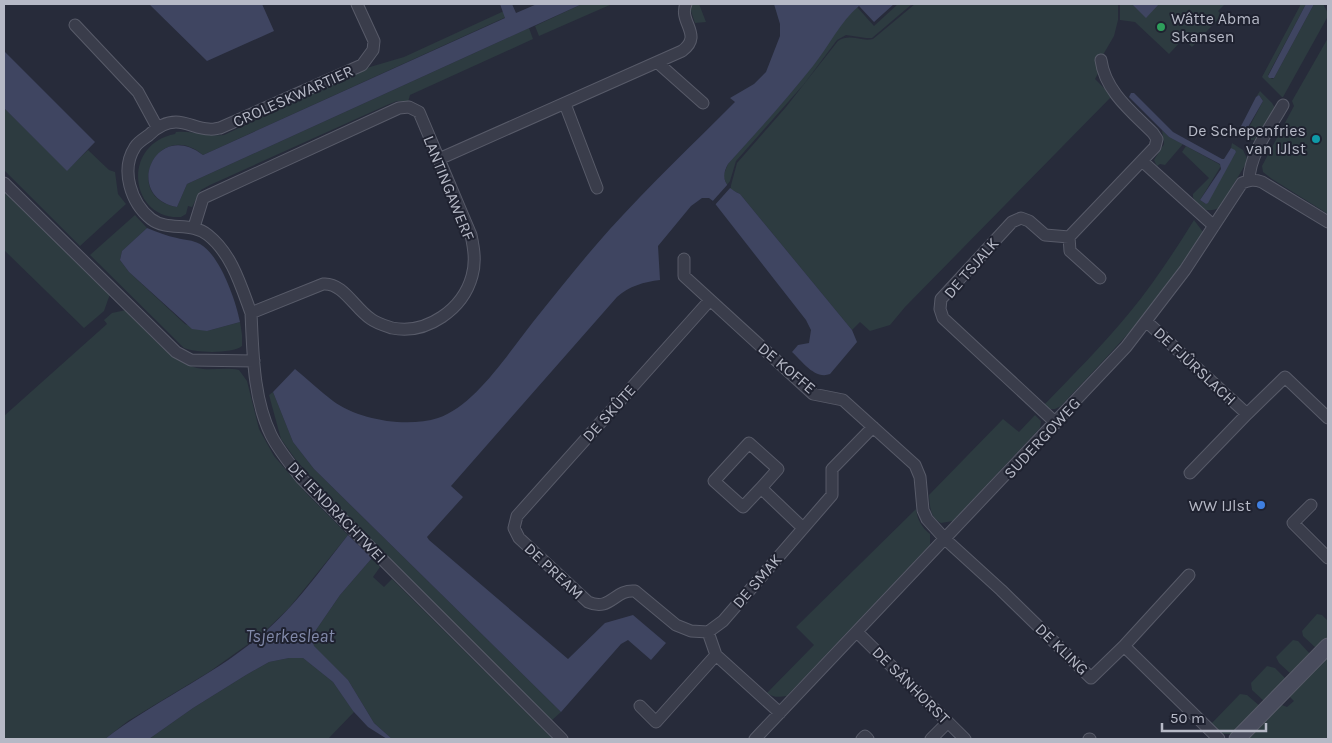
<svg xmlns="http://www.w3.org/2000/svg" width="1332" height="743" font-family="Karla,sans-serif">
  <rect width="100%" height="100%" fill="#272b3a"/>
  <!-- green -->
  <path fill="#2d3b40" d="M582 4H612L539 36 535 26Z
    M693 4H699L706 22 695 23 690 8Z
    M898 4H912L872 38H866L846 35 837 40 804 84 736 161 730 181 727 185 723 176 728 164C757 131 787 99 813 65 828 46 839 23 857 7L874 26Z
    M915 4H1118V20L1114 36 1100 60V70L1095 79 1112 96 905 307 890 325 870 331 860 322 852 330 740 194 730 189 737 163 786 107 838 41C850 33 861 42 873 39Z
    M1120 4H1225L1218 11 1222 15 1192 47 1183 39 1169 54 1135 22 1120 20Z
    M1301 4H1306L1268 75 1272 79 1274 78 1314 4H1323L1328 13V16L1283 97H1282L1262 77Z
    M504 11 506 17 203 155C158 117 120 197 177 207L187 184 529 28 533 39 410 95 408 102 397 101 387 105 210 185 201 190 192 207 188 206 186 214 181 217C129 220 121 144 175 134L176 132C192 130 207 137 224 135L370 67 404 57Z
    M1328 38V214L1272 179 1263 172 1262 166 1294 106 1292 101Z
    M1260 91 1272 103 1276 110 1256 140H1249L1237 133 1239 130 1240 132 1244 134 1246 133 1263 101 1259 95 1256 97Z
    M4 108 67 170 88 150 109 170 115 172 118 194 126 204 80 246 4 170Z
    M1162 130 1169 137 1183 144 1165 165 1160 164 1157 166 1154 160 1164 144Z
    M1232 143 1243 150 1248 160 1220 207C1209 214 1197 209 1193 197V194L1209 178 1182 152 1186 146 1219 164 1221 166 1200 200 1206 204 1236 152 1231 148Z
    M4 188 110 294 104 311 84 328 4 250Z
    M135 215 147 228 122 251 120 260 129 272 185 324 207 331 240 322 242 335V346C232 354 195 353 184 348L90 255Z
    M1194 220 1203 232C1166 298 1112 351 1061 406L1055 409H1049L1044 405C1073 375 1103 345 1130 312 1154 283 1174 252 1194 220Z
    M126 310C145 329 171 362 197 368 210 371 225 367 239 370L247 381 259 429 274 456 307 494 348 535 289 608 261 635 209 672 128 721 105 739H4V416L107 324 104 320 112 313Z
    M273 392 293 442 314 469 561 712 551 721 335 503 296 460 281 439 269 395Z
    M1035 415 1041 421 1040 428 953 521 941 523C930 517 930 507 929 495L1003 419 1019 432Z
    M916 509C917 519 922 528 930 534V545L787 696C779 697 774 698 767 693L814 645 796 627Z
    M372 558 380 567 373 577 384 587 392 579 553 739H392L374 723 348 680 313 646 312 640 316 630 340 595Z
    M1317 614 1322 615 1328 621V638L1317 649 1303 636 1302 631Z
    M1293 640 1298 641 1311 655 1292 675 1279 663 1276 657Z
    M1328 655V739H1246L1279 706 1282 705 1287 707 1294 701 1289 696Z
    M289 658H303L333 682 354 712 328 739H149L193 708 246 675 269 662Z
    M1267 666 1275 668 1287 680 1265 702 1252 690 1251 683Z
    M1240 694 1247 695 1261 707 1232 734H1222L1211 724Z"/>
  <!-- water -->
  <path fill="#3f4561" d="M149 4H262L274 31 207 61Z
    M500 4H512L516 13 537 4H582L187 184 177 207C122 197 155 118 203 155L505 18Z
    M774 4H894L874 22 859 6C840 22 829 46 813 66 786 100 757 132 728 164 720 178 725 187 740 194L852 330 857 342 830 374C815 380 802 361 792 352L798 345 809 343 811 330 806 320 713 201 709 198H702L691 206 658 246 660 280C644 282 629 286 617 297L451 486 463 497 427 537 429 540 568 659 605 623 633 615 666 643 651 660 628 640 621 644 561 712 314 469 293 442 273 392 295 369C307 379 320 391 333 401 359 420 407 428 438 418 475 406 509 352 533 322 558 291 583 259 610 229 650 185 693 144 735 102L730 98 754 84 766 72 780 36V24Z
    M1132 4H1159L1146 18Z
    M1306 4H1314L1274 78H1269L1268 76Z
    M4 51 95 142 67 171 4 108Z
    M1131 93H1134L1173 132 1222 159H1224L1231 148 1235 150 1236 152 1208 203 1206 204 1200 200 1221 169 1220 164 1169 137 1129 97Z
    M1259 95 1263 101 1244 134 1239 132V130L1256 97Z
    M147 228C157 232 167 236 177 238 184 240 193 240 200 244 220 255 236 301 240 322L207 331 192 329 129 272 120 260 122 251Z
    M348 535 372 558 340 595 316 630 312 640 314 646 348 680 374 723 392 739H387L368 727 353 711 333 682 303 658H289L269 662 246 675 193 708 149 739H105C154 701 213 676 261 635 295 607 321 569 348 535Z"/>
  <!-- pier -->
  <path fill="#272b3a" d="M728 184 731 187 714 206 711 203Z"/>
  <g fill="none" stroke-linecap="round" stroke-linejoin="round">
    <defs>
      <path id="street" d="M75 25 138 92 157 127
        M658 63 703 103
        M565 104 597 188
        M439 159 682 51C704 35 678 22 686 4
        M1142 161 1214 226
        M1249 180C1250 153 1270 128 1283 105
        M4 183 176 352 191 360 254 361
        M194 227 203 198 399 108 409 107 419 112 471 235C474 249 476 262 472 276 463 309 427 335 392 328 386 326 376 323 371 319 355 309 343 282 323 284L251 313C253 353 253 398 271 435 279 451 291 465 302 479L562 739
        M1069 237 1070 251 1100 278
        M684 259V276L813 394 843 400 915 465 920 477 923 510 927 519 945 539 1001 590 1091 678 1124 646 1219 739
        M710 300 517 516 514 528 519 538 588 602C611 612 614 589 635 591L676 625 691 631 708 632 716 655 780 713
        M251 313C241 286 232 254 208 235 191 221 168 232 151 219 131 203 120 170 135 147 138 142 145 138 149 135 156 128 166 122 176 122 187 122 198 129 209 129 213 130 217 128 220 128L362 65 373 50 374 41 357 4
        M1147 322 1247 414 1285 377 1328 418
        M1056 423 943 318 940 309 941 299 1012 222 1021 218 1029 221 1045 235 1069 237 1155 147 1157 139 1153 133C1132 112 1105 91 1101 60
        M1190 473 1247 414
        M761 488 743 507 714 481 749 443 778 469 761 488 803 528
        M1311 505 1293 523 1328 558
        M708 632 723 621 832 495V469L873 427
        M857 632 965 739
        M1124 646 1189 575
        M640 706 656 722 716 655
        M755 739 1126 347 1185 270 1242 183C1249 180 1254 179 1262 182L1328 222
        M862 739 865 736 868 739
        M931 739 948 722
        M1089 739H1090"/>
      <path id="secondary" d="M1237 739 1328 646"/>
    </defs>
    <!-- street casing -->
    <use href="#street" stroke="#585b69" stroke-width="13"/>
    <!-- secondary casing -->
    <use href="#secondary" stroke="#585b69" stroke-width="17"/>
    <!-- street -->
    <use href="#street" stroke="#3a3d4b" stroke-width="11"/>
    <!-- secondary -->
    <use href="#secondary" stroke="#494c5d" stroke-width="15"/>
  </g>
  <!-- markers -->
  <circle fill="#2e9e5b" stroke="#1f2230" stroke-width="2" cx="1161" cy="27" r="5"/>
  <circle fill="#0f9aa8" stroke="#1f2230" stroke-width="2" cx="1316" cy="139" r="5"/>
  <circle fill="#3f7fe0" stroke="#1f2230" stroke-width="2" cx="1261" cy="505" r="5"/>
  <g text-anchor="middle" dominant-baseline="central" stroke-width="4" stroke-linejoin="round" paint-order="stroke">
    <!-- poi labels -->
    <g font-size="16" fill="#b6b9c6" stroke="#1f2230" text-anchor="end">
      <text x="1171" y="18" text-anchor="start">Wâtte Abma<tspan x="1171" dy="18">Skansen</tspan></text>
      <text x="1306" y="130">De Schepenfries<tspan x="1306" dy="18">van IJlst</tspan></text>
      <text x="1251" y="505">WW IJlst</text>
    </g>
    <!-- street labels -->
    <g font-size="16" fill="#b6b9c6" stroke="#1f2230">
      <text transform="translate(293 96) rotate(-24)">CROLESKWARTIER</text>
      <text transform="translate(449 188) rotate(68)">LANTINGAWERF</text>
      <text transform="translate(971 268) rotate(-49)">DE TSJALK</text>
      <text transform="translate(1195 366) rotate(43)">DE FJÛRSLACH</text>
      <text transform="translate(787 368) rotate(40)">DE KOFFE</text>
      <text transform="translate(609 413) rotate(-48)">DE SKÛTE</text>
      <text transform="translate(1042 438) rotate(-47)">SUDERGOWEG</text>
      <text transform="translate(337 512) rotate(46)">DE IENDRACHTWEI</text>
      <text transform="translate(554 571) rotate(43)">DE PREAM</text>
      <text transform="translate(757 581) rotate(-49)">DE SMAK</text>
      <text transform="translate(1062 649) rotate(44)">DE KLING</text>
      <text transform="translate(911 685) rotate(45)">DE SÂNHORST</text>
    </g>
    <!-- water labels -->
    <g font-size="18" font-style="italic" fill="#828aaa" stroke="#1f2230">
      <text x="290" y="636">Tsjerkesleat</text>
    </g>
  </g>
  <!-- border -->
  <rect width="1332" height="743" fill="none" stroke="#b6b9c6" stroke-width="10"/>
  <!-- scale -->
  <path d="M1162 723v8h104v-8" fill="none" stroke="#b6b9c6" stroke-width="2.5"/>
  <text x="1170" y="723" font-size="15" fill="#b6b9c6" stroke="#1f2230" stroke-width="4" paint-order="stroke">50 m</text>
</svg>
